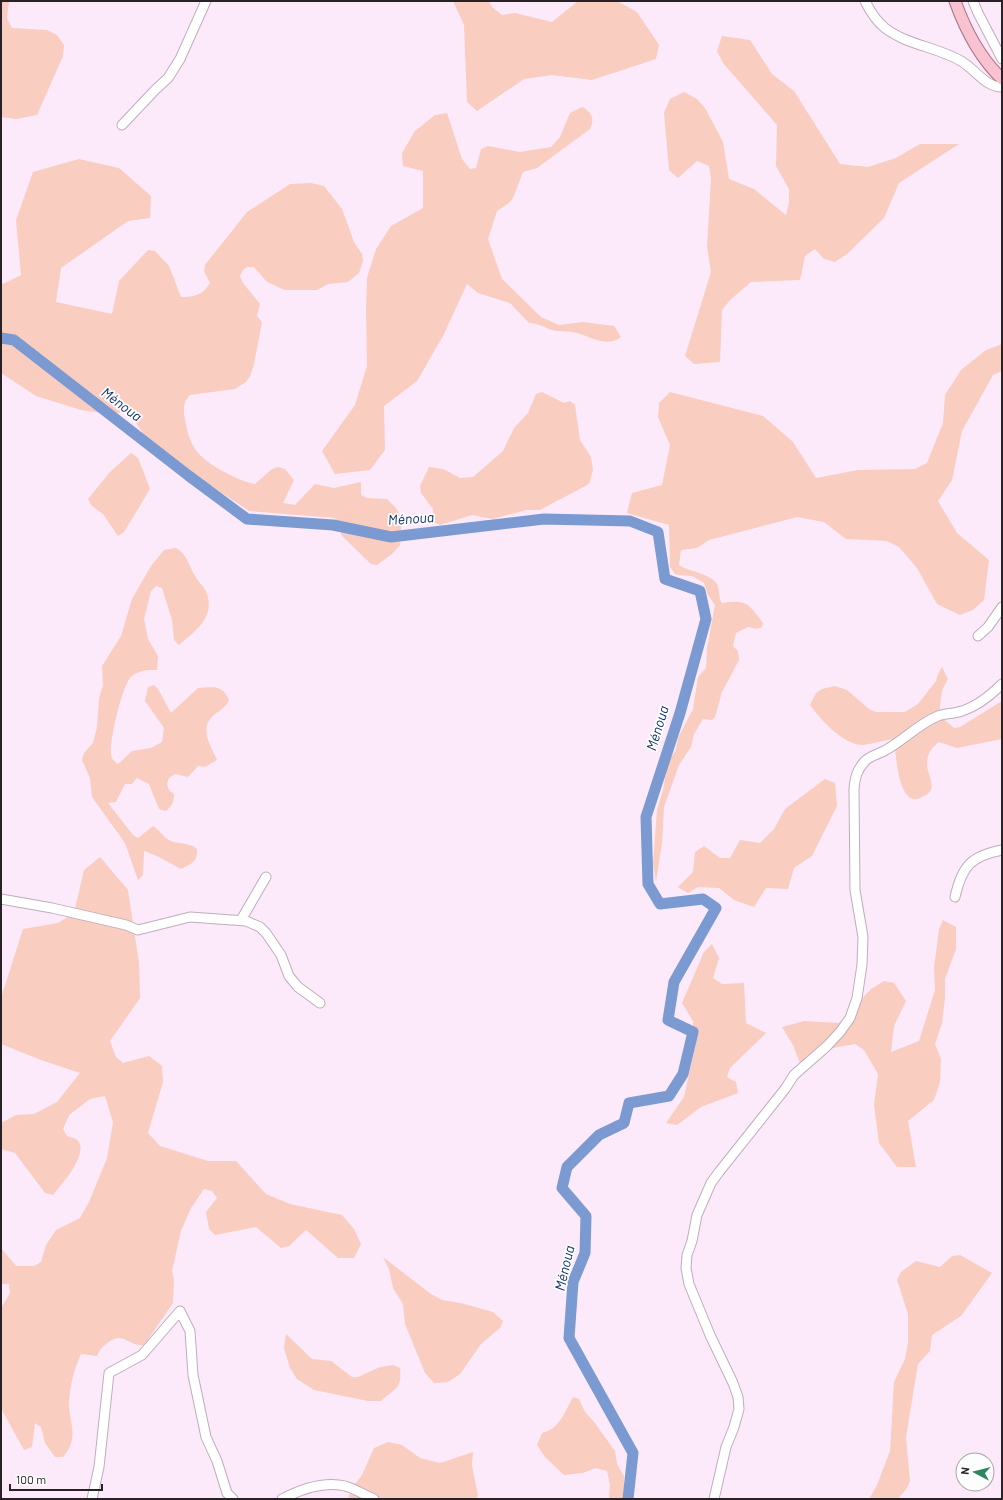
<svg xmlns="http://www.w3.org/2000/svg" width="1003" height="1500" font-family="Barlow,sans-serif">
  <rect width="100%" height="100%" fill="#fceafa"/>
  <!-- green -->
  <path fill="#f9cdc0" d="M1 1H9L7 18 12 28 47 30 57 35 64 45 63 56 37 115 16 119 1 117Z
    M453 1H489L492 7 502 15 515 13 552 22 578 1H617L637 12 659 45 656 59 592 80 552 75 524 79 477 111 467 102 464 25Z
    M722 36 750 40 772 74 794 91 840 164 868 167 896 158 920 144H959L899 183 884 218 847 254 835 262 824 259 815 249 805 256 800 280 751 282 730 300 722 310 720 362 694 364 685 356 711 272 707 247 711 179 709 166 697 161 678 178 669 170 664 113 670 99 684 92 697 99 705 108 723 142 729 179 754 189 786 215 789 202V189L776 166 777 125 723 63 717 51Z
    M582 107C592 112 595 119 590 129L537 168 523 172 513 198 509 203 497 211 488 239 502 279 541 317 559 325 583 322 614 326 621 337C607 348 592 337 577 333 571 331 563 332 556 331 546 329 539 323 529 323L510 303 478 293 467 284 443 336 417 381 384 406 385 450 370 470 335 474 322 451 355 405 367 366 366 310 367 278 376 249 391 226 423 208V171L403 166 402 153 415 131 435 115 447 113 462 159 470 169 476 168 481 149 488 146 520 152 551 147 560 137 570 113Z
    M79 159 119 168 151 196 150 218 128 221 61 268 56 302 112 314 119 281 148 250 155 251 169 266 181 297C194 297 203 295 210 283L204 271 205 265 247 212 290 184 311 183 324 186 342 209 354 242 362 254 363 261 359 273 348 282 328 284 317 290H285L267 282 254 267H247L243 270 240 276 243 283 260 304 257 316 262 322 254 364 250 376 246 382 235 389 190 395C183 402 183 410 185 420 187 430 189 440 195 449 205 464 238 481 255 484L272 469 278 467 285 469 294 480 283 503 295 505 315 484 334 488 361 482V495L367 498 387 499 396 508 402 519 400 545 392 554 377 565 371 564 342 536 335 518 249 511 192 473 144 435 129 412 110 414 81 410 36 396 1 373V285L21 275 16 220 33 172Z
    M1002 344V371L993 375 962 431 952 480 938 501 957 533 989 560 984 600 973 610 960 615 937 604 917 568 899 547 887 541 846 539 824 522 797 517 709 540 697 548 681 550 679 565C689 572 710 573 717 584 720 590 718 597 722 603 747 599 749 604 763 623L762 627 757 629 748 627 736 633 733 646 738 651 739 660 722 692 715 717 712 720 703 719 694 734 691 747 679 765 664 807 662 843 656 882 653 864 657 810 663 790 668 761 676 750 678 738 693 709 698 677 706 668 707 648 715 605 708 595 704 583 692 576 679 575 675 574 670 567 669 525 627 513 632 493 662 485 670 445 658 417 659 403 670 392 763 416 793 442 816 478 858 470 915 469 927 463 943 423 945 395 961 370 986 350Z
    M542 392 564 403 570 401 575 405 580 440 591 457 593 470 589 484 540 510H526L493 519 472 515 440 525 433 522V509L421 493 420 486 429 467 443 469 460 478 473 477 503 451 514 428 528 413 536 394Z
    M131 453 138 458 150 489 124 532 118 536 103 514 92 506 88 499 110 472Z
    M176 548C187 554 189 566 195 576 198 582 205 587 207 594 215 618 195 631 179 645L174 640 172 620 162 588 156 586 151 591 144 619 148 639 158 656 157 670C148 670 138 670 131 677 122 685 109 742 111 755 112 760 114 761 118 764L132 751 151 748 162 742 164 728 145 701 148 687 154 685 158 689 171 713 198 688C213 687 224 685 229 701 225 707 221 710 215 714 198 728 210 744 217 760L205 767 198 766 188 777 175 774 169 778 167 784 169 790 174 794C174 802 172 806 166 811L159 809 149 784 137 778 132 784H125L116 802 108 803 133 835 138 838 153 826C159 830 162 835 167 839 175 845 188 841 197 849 198 862 191 864 181 869L157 856 144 851 143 875 138 880 125 843 92 797 90 778 82 760 84 753 93 743 97 727 99 698 103 685 102 666 121 636 132 599 151 566 164 550Z
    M942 667 948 679 942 690 939 715 954 728 960 727 1002 701V739L957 748 939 742C932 747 927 754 927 763 926 774 940 789 924 796 920 798 917 800 913 799 897 794 896 752 894 739 884 740 873 744 863 745 843 745 821 720 810 705L816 693 822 689 835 686 847 690 869 709 876 712H905L918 704 936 681 938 674Z
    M825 779 835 783 837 806 812 856 794 868 788 889 766 888 754 907 734 900 719 888 698 887 688 893 678 887 693 872 695 852 704 846 720 858H730L740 840 760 843 774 829 785 809Z
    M100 857 128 890 139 963 140 998 110 1041 116 1057 123 1063 149 1056 162 1066 163 1082 148 1133 160 1146 208 1161H236L266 1194 290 1204 342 1215 354 1229 361 1244 354 1258H338L306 1230 289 1246 281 1248 256 1227 215 1235 209 1229 206 1212 217 1198 212 1191 204 1189 191 1208 181 1231 172 1271 174 1279 173 1303 144 1345C128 1347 124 1331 109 1342 103 1346 100 1349 97 1356L81 1354C74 1369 70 1385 69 1402 69 1425 80 1436 63 1457H55L45 1443 41 1427 35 1423 32 1447 24 1450 3 1412 1 1406V1308L10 1293 9 1284H1V1248L16 1266H34L41 1262 46 1245 56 1230 80 1218 89 1202 107 1158 113 1122 105 1096 90 1099 69 1115 63 1129 67 1136C69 1137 74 1138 76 1139 92 1151 61 1185 53 1195L45 1193 15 1153 1 1149V1123L16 1115 34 1114 57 1102 80 1073 41 1060 1 1044V998L23 929 58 923 74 913 84 870Z
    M943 920 956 927V949L945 979V998L942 1023 935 1044 941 1059 940 1082 934 1100 908 1121 916 1167H897L879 1143 874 1105 878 1074 864 1050 855 1044 833 1048 801 1066 793 1045 782 1027 804 1021 839 1023 871 989 884 981 894 983 906 1001 894 1026 891 1052 919 1041 935 990 934 968 939 929Z
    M712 944 719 958 713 978 722 984 744 983 746 1023 766 1033 730 1068 727 1077 736 1082 738 1093 701 1107 677 1125 666 1123 684 1097 696 1042 693 1032V1021L682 1003 704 952Z
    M960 1255 992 1273 961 1316 932 1335 930 1351 918 1364 906 1437 910 1481 907 1488 898 1499H869L877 1485 890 1451 894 1382 905 1359 908 1343V1314L897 1280 901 1272 916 1261 940 1267 952 1256Z
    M383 1257 431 1294 442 1300 461 1303 493 1312 503 1321 500 1328 481 1344 460 1374 448 1382 434 1383 425 1373 405 1324 403 1304 393 1288 389 1269Z
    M286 1334 312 1359 331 1361 352 1377H358L380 1367 393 1365 400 1368C402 1389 396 1388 381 1401H368L314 1390 297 1379 290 1368 284 1348Z
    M573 1397 579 1399 585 1412 594 1422 615 1451 617 1464 624 1476V1499H609L610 1485 607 1471 595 1468 583 1473 564 1475 545 1457 537 1445 542 1433C560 1429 565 1411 573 1397Z
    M388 1442 402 1445 420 1458 440 1463 473 1452 472 1465 478 1496 475 1499H348L352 1488 362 1475 374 1448Z"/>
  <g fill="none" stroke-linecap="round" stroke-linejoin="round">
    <!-- river -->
    <path stroke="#7b9ad1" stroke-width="11" d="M1 338 14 340 189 476 247 519 333 525 391 537 544 519 630 521 658 532 665 579 700 591 706 619 680 713 646 817 648 884 660 904 703 899 716 908 674 982 668 1020 693 1032 683 1074 669 1096 629 1103 624 1123 599 1135 567 1167 562 1188 586 1216 585 1253 573 1282 569 1338 633 1453 628 1499"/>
    <defs>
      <path id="minor" d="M865 1C870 11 876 21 885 28 907 45 937 47 961 61 975 69 985 87 1002 87
        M973 1 978 13 1002 59
        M122 125 155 90 168 78 180 59 206 1
        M978 636 988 627 1002 607
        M955 897C962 866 971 856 1002 850
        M1 899 52 908 126 925 138 930 190 917 246 921 260 927 266 933 281 955 289 976 293 981 298 987 320 1003
        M241 920 266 877
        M92 1499 99 1467 109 1373 142 1355 180 1311 190 1331 193 1375 206 1437 217 1461 227 1493 233 1499
        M282 1499C301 1489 324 1481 345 1486 356 1489 364 1495 374 1499
        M714 1499 726 1447 734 1427 739 1409 738 1397 733 1383 710 1335 689 1284 686 1268 687 1255 692 1241 697 1215 711 1183 719 1172 785 1089 794 1075 827 1046 840 1032 850 1018 857 998 862 965 863 937 855 890 854 789C855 777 857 770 865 761 870 756 878 754 884 751 903 741 918 724 938 716 945 713 954 714 962 711 978 706 990 696 1002 684"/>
      <path id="major" d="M955 1C965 29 980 58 1002 79"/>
    </defs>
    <!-- minor casing -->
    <use href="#minor" stroke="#beadbd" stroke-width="11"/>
    <!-- major casing -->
    <use href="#major" stroke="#ad6f81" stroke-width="13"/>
    <!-- minor -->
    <use href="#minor" stroke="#fff" stroke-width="9"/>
    <!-- major -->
    <use href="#major" stroke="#f8c2d0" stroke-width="11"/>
  </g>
  <g text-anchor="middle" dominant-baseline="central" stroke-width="3.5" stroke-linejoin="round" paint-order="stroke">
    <!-- water labels -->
    <g font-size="14" font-style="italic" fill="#0d2f70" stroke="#fdfdfd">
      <text transform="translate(122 404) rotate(37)">Ménoua</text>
      <text transform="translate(411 518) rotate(-4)">Ménoua</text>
      <text transform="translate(657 728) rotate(-73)">Ménoua</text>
      <text transform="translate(564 1268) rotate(-77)">Ménoua</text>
    </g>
  </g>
  <!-- border -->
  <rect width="1003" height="1500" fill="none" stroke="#282227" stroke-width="4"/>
  <!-- north arrow -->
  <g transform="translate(975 1472) rotate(277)"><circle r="19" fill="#fdfdfd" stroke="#a8a5a7"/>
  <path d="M0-3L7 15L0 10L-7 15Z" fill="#2a875e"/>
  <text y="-6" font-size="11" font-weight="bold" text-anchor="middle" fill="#282227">N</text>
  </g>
  <!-- scale -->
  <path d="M10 1484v6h92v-6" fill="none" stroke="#282227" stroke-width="2"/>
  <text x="16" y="1484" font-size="12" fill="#282227" stroke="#fdfdfd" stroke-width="3" paint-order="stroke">100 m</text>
</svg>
